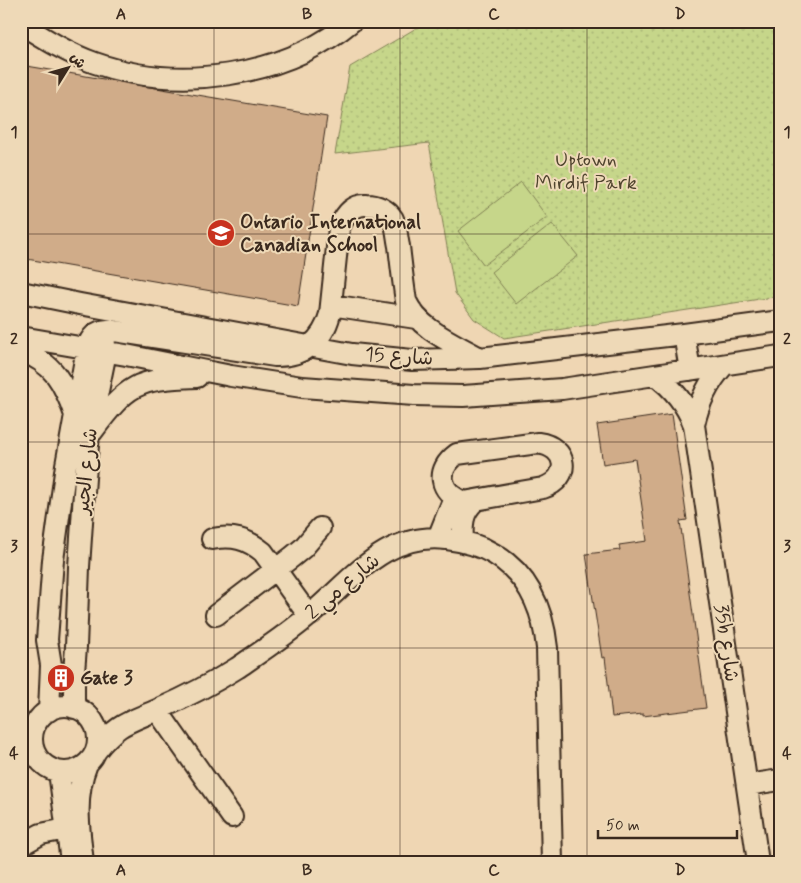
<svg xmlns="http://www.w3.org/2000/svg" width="801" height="883" font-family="Mynerve,'Playpen Sans Arabic',sans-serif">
  <defs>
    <pattern id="park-dots" width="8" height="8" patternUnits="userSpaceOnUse" patternTransform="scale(1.25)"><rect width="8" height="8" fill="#c6d68a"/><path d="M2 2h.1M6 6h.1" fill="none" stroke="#abb877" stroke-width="1.8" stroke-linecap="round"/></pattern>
  </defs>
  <rect width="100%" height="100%" fill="#efd6b3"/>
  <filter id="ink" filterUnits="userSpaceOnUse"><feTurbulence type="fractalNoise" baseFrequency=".02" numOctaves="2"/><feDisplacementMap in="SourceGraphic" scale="10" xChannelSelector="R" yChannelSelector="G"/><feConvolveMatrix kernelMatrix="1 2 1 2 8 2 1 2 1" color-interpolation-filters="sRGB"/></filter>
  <g filter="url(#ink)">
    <!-- park -->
    <path fill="url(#park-dots)" stroke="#808054" d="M460 21H780V296L504 338 474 319 455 293 429 143 335 154 350 67 418 27Z"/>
    <!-- pitch -->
    <path fill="#c6d68a" stroke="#808054" d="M521 182 547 217 484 265 458 231Z
      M552 224 578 256 516 304 491 272Z"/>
    <!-- building -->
    <path fill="#d0ac89" stroke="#3b2a1e" d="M21 65 327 117 298 306 21 258Z
      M672 414 687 520 680 521 706 708 643 716V714L612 717 605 657 602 658 586 554 620 550 619 545 647 541 635 459 603 464 597 425Z"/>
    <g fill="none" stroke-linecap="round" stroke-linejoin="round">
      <defs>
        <path id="minor" d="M21 24C45 39 69 54 95 63 177 92 284 78 352 21
          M21 292 80 304 352 354 412 360 480 358 684 334 780 321
          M331 305 416 318
          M684 334 690 370
          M21 337 126 355 231 376 302 387 414 395 463 396 562 389 780 356
          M21 351C54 363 64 383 75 415
          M655 375C673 388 686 404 694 425L758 862
          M694 425C699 401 708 383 724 365
          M92 432C128 384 136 379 197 377
          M538 443C568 447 572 478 543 488L464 502C439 492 435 470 457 454Z
          M438 538 454 498
          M212 539C233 535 247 539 263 552L309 616
          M463 541C462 525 462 513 474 502
          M216 615 292 557 303 548 320 528
          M32 739a33 33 0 1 1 66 0a33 33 0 1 1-66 0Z
          M74 708V672L76 647 79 567 85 478 89 435 106 352 104 338
          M157 710 232 817
          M49 711 51 665 47 640 53 560 66 465 87 348C91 336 96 331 108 330L275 356C303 357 323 341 330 314L339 228C344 216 352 204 367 205 377 205 387 209 393 219 397 227 397 238 399 246 401 264 403 282 406 301 419 330 454 343 480 358
          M96 751C117 724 127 723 157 710 184 698 212 684 237 668 262 651 288 634 311 614 353 579 386 531 447 539 464 541 479 545 494 554 529 575 543 609 547 648L552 862
          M59 772 70 854
          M747 785 780 780
          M21 845 41 834 66 829
          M83 862C79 829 74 795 87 764"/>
      </defs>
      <!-- minor casing -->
      <use href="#minor" stroke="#3b2a1e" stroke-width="24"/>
      <!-- minor -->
      <use href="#minor" stroke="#eed9b7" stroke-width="20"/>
    </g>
  </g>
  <!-- grid -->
  <path fill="none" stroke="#3b2a1e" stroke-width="1" stroke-opacity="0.55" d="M214 21V862M400 21V862M587 21V862M21 234H780M21 442H780M21 648H780"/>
  <!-- icons -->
  <defs>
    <symbol id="school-disc" viewBox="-11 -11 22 22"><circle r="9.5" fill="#c8321e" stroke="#eed9b7"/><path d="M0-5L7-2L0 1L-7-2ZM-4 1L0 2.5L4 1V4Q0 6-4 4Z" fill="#fff"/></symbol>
    <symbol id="building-disc" viewBox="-11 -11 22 22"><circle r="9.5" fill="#c8321e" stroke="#eed9b7"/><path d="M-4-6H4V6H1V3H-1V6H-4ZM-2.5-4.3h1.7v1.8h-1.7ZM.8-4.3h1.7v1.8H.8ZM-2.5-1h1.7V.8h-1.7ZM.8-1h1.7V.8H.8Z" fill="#fff"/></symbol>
  </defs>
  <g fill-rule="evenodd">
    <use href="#school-disc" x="205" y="217" width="32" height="32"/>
    <use href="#building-disc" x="45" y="662" width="32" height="32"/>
  </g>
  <g text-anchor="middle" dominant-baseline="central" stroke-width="4" stroke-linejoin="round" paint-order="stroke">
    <!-- park labels -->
    <g font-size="20" fill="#50442e" stroke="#eed9b7">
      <text x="586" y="160">Uptown<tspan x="586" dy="23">Mirdif Park</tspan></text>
    </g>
    <!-- poi labels -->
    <g font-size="20" font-weight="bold" fill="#3b2a1e" stroke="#eed9b7" text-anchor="start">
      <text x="240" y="222">Ontario International<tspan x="240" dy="23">Canadian School</tspan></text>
      <text x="80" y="678">Gate 3</text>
    </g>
    <!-- street labels -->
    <g font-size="20" fill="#3b2a1e" stroke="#eed9b7">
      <text transform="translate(399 357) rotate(4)">شارع 15</text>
      <text transform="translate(87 471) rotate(-84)">شارع الجير</text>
      <text transform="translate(343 587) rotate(-40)">شارع مي 2</text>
      <text transform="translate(726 643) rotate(82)">35b شارع</text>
    </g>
  </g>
  <!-- margin -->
  <rect width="801" height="883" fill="none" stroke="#eed9b7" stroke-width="55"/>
  <!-- north arrow -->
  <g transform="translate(68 68) rotate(53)" stroke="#eed9b7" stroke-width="4" paint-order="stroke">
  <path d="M0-4L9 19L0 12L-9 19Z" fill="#3b2a1e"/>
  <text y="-8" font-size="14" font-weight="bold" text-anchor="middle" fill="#3b2a1e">ش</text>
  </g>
  <!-- scale -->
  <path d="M598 830v8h139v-8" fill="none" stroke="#3b2a1e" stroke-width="2.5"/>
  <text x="606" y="830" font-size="15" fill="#3b2a1e" stroke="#eed9b7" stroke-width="4" paint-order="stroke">50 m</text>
  <rect x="28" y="28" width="746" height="828" fill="none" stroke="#3b2a1e" stroke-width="2"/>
  <g font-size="16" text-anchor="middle" font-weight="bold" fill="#3b2a1e">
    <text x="121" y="19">A</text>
    <text x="307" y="19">B</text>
    <text x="494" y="19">C</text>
    <text x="680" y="19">D</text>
    <text x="14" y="137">1</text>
    <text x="787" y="137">1</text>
    <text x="14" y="344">2</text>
    <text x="787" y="344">2</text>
    <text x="14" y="551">3</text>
    <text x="787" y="551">3</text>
    <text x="14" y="758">4</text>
    <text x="787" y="758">4</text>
    <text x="121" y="875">A</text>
    <text x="307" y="875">B</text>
    <text x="494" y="875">C</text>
    <text x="680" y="875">D</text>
  </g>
</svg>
